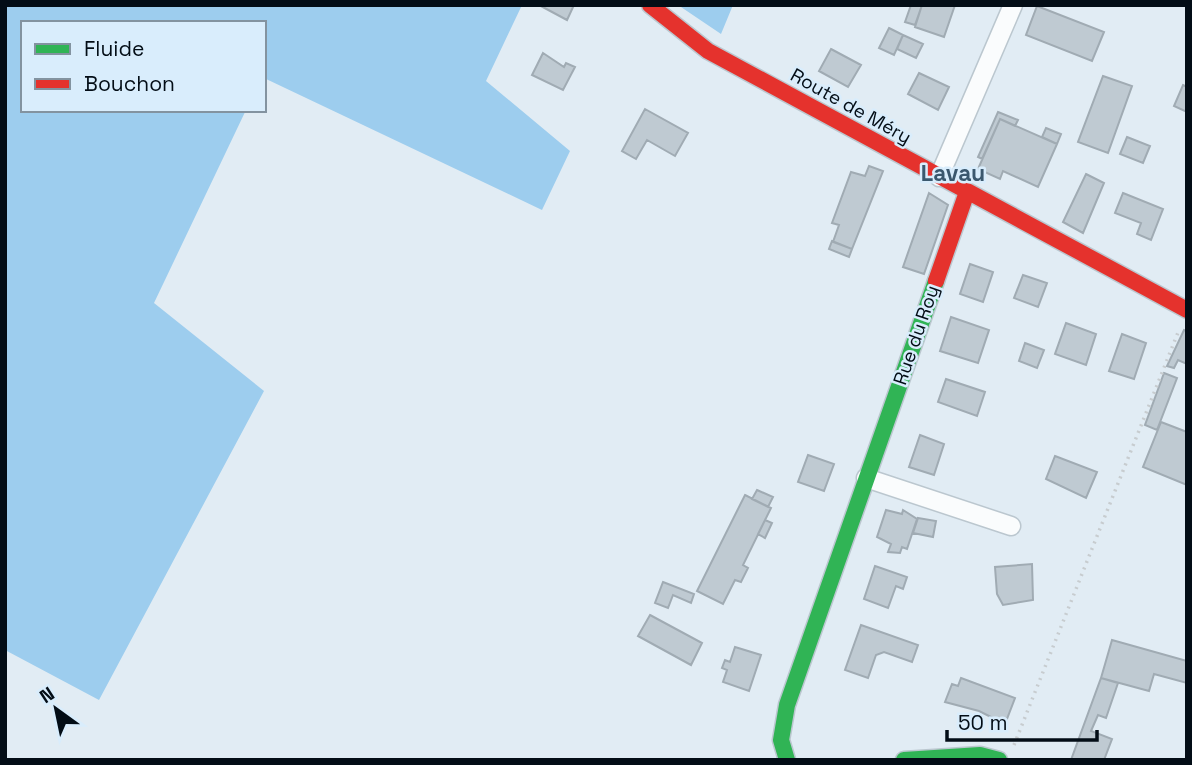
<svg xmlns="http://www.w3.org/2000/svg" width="1192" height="765" font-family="'Space Grotesk',sans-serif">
  <rect width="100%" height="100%" fill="#e1ecf4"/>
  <!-- forest -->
  <path fill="#9dcdee" d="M5 5H522L486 81 570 151 542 210 264 78V23H23V110H246L154 303 264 391 99 700 5 650Z
    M678 5H733L721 34Z"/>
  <!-- building -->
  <path fill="#bfcad2" stroke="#a0abb3" stroke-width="2" d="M539 5H574L567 20Z
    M911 5H922L915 25 905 22Z
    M922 5H955L944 37 915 27Z
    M1037 6 1104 32 1092 61 1026 35Z
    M889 28 903 35 894 55 879 48Z
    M903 35 923 44 916 58 897 49Z
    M831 49 861 65 848 87 819 71Z
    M543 53 564 67 566 63 575 67 563 90 532 75Z
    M919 73 949 87 938 110 908 94Z
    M1103 76 1132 86 1108 153 1078 142Z
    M1183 85 1187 87V112L1174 106Z
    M645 109 688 133 675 156 647 140 636 159 622 151Z
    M998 112 1018 120 1015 126 1000 119 982 159 978 157Z
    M1000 119 1057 144 1038 187 1003 171 1000 179 978 169Z
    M1046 128 1061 134 1057 144 1042 137Z
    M1127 137 1150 146 1143 163 1120 154Z
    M869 166 883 171 852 249 833 242 839 225 832 223 851 172 865 176Z
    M1086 174 1104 183 1083 233 1063 222Z
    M929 193 948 205 924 274 903 267Z
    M1123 193 1163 209 1151 240 1137 234 1141 223 1115 213Z
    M832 241 852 249 849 257 829 249Z
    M970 264 993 272 983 302 960 294Z
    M1023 275 1047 283 1038 307 1014 298Z
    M951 317 989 330 978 363 940 351Z
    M1066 323 1096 334 1086 365 1055 354Z
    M1184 330 1187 331V364L1178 360 1174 368 1167 366Z
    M1122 334 1146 343 1134 379 1109 371Z
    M1025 343 1044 350 1037 368 1019 361Z
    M1164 373 1177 378 1157 430 1145 425Z
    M946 379 985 392 977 416 938 402Z
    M1161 422 1187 432V485L1143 467Z
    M920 435 944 444 934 475 909 467Z
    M808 455 834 464 824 491 798 482Z
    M1055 456 1097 472 1086 498 1046 479Z
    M757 490 773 497 768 507 752 499Z
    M745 495 771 508 743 565 748 568 741 582 735 580 723 604 697 591Z
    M886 510 902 514 903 510 917 519 907 549 902 547 900 553 888 552 891 544 877 537Z
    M918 518 936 521 933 537 913 533Z
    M765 520 772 523 765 538 758 534Z
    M1032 564 1033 600 1003 605 997 594 995 567Z
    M875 566 907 577 903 589 896 586 888 608 864 599Z
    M663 582 694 594 691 603 673 595 668 608 655 603Z
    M650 615 702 643 691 665 638 636Z
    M861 625 918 645 912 662 884 652 876 655 868 678 845 670Z
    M1112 640 1187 661V683L1154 674 1149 691 1101 678Z
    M735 647 761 655 749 691 723 682 727 670 722 668 725 660 730 662Z
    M961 678 1015 698 1005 724 979 711 945 702 952 684 958 686Z
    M1101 678 1118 683 1106 718 1098 715 1091 731 1112 739 1104 760H1071Z"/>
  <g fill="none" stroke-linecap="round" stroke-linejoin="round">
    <defs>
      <path id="street" d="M939 177 1013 5
        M866 478 1011 526"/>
      <path id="fast" d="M787 760 781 740 787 705 936 281
        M904 760 980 755 999 760"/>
      <path id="jam" d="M650 5 708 51 1187 310
        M936 281 967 192"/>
    </defs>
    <!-- street casing -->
    <use href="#street" stroke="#bbc7cf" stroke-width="21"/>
    <!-- fast casing -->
    <use href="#fast" stroke="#bbc7cf" stroke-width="19"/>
    <!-- jam casing -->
    <use href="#jam" stroke="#bbc7cf" stroke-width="19"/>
    <!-- path -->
    <path stroke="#c7cccf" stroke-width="3.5" stroke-dasharray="2 5" stroke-linecap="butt" d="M1014 745 1179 330"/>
    <!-- street -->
    <use href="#street" stroke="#fafcfd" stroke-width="18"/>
    <!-- fast -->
    <use href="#fast" stroke="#30b455" stroke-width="16"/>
    <!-- jam -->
    <use href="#jam" stroke="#e5322d" stroke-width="16"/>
  </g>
  <g text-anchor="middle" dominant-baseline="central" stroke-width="5" stroke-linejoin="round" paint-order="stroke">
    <!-- street labels -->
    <g font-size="19" fill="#030d16" stroke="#d9edfc">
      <text transform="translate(851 106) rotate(29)">Route de Méry</text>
      <text transform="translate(916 335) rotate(-71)">Rue du Roy</text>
    </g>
    <!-- quarter labels -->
    <g font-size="23" font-weight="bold" fill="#3b586e" stroke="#d9edfc">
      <text x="953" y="173">Lavau</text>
    </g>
  </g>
  <!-- border -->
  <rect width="1192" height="765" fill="none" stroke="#030d16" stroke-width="14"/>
  <!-- legend -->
  <rect x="21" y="21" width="245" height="91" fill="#d9edfc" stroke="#8393a0" stroke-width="2"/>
  <rect x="35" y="44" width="35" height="10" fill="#30b455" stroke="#8393a0" stroke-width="2"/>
  <text x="84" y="56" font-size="21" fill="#030d16">Fluide</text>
  <rect x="35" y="79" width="35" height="10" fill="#e5322d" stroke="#8393a0" stroke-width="2"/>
  <text x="84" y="91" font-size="21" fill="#030d16">Bouchon</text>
  <!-- north arrow -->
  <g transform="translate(56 709) rotate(327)" stroke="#d9edfc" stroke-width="5" paint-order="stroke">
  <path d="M0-5L12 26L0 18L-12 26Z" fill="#030d16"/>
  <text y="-10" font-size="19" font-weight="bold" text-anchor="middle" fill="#030d16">N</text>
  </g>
  <!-- scale -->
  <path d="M947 730v10h150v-10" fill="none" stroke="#030d16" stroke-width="3.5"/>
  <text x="958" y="730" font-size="21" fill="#030d16" stroke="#d9edfc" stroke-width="5" paint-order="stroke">50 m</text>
</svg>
